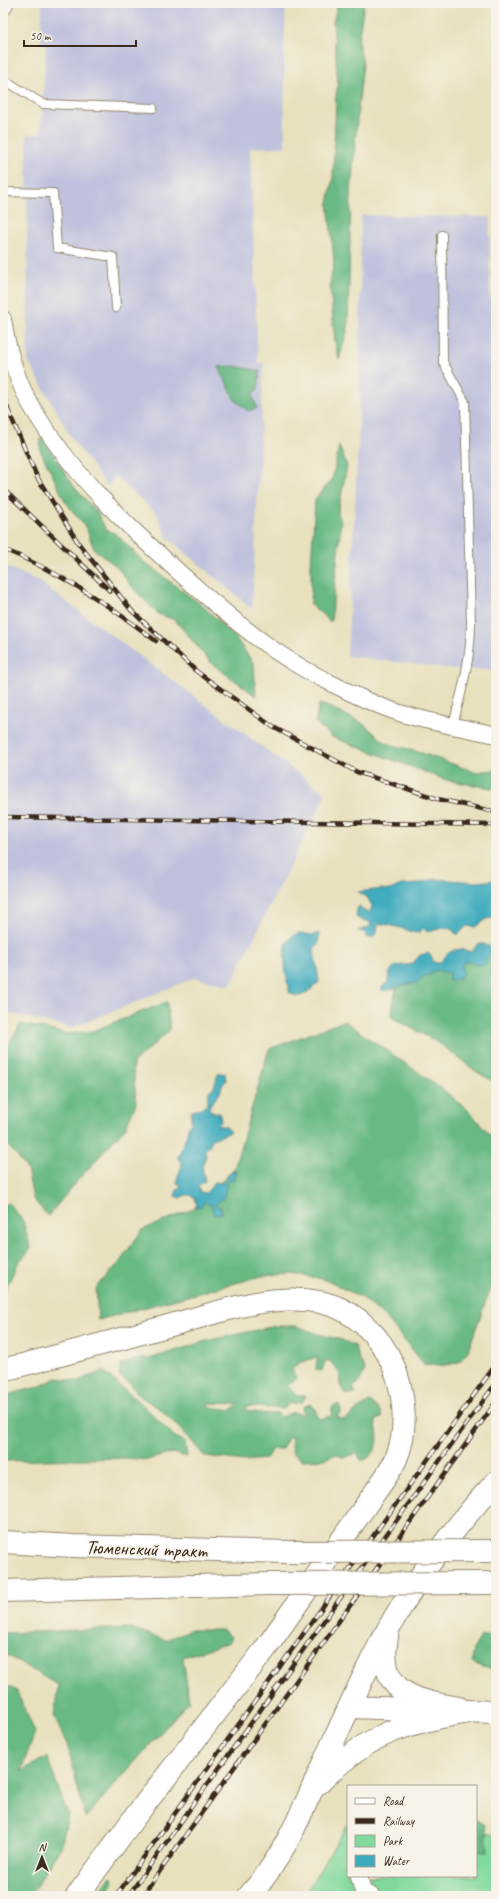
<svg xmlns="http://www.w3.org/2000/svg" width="499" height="1899" font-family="Caveat,sans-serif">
  <rect width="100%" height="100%" fill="#f7f3e8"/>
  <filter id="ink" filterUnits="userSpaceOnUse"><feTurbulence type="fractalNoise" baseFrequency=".025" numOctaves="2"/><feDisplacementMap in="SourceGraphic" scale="8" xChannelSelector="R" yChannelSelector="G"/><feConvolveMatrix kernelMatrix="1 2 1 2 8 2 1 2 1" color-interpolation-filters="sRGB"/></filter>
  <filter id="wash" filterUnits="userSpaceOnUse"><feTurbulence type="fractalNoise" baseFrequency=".012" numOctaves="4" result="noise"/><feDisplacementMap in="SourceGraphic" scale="16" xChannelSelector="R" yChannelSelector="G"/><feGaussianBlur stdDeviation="0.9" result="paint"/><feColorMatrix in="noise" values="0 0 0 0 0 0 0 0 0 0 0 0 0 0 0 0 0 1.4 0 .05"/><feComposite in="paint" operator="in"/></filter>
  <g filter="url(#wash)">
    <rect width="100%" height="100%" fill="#e8e1be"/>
    <!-- industrial -->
    <path fill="#c0c2dd" d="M42 3H286L284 51 285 147 250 148 258 363H264L252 609 167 537 157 514 116 477 107 486 71 437 28 361 27 134H41L46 44 41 43Z
      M361 215 490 217V298L496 299V670L454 669 347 656 359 428Z
      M3 565 38 581 326 794 230 985 194 978 72 1028 3 1012Z"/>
    <!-- green -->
    <path fill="#81d99d" stroke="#5e825e" d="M348 1824V1876H476V1832L496 1835V1896H304Z"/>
    <!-- forest -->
    <path fill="#68b984" stroke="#527251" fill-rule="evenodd" d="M338 3H364L358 43 363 64 358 109 351 192 348 328 339 360 335 342 330 285 334 260 328 203 333 178 336 95 338 85 333 22Z
      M234 366 260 371 258 389 252 394 257 408 248 411 235 400 219 367Z
      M41 436 75 488 97 512 106 530 115 533 144 562 204 607 235 637 254 664 256 696 211 663 175 620 158 614 132 587 117 567 94 549 86 528 65 501 40 450Z
      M339 446 347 466 338 512 341 522 331 622 311 605V565L315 499 332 480Z
      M319 704 329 707 362 723 386 743 422 753 475 772 496 770V789L446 780 332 737 315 722Z
      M496 950V1083L477 1072 439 1043 391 1017 397 983 452 959Z
      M167 1002 170 1030 133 1063 136 1104 125 1128 78 1180 48 1216 33 1199 27 1169 6 1143 3 1131V1053L21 1024 68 1034 92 1031Z
      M344 1021 438 1086 466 1108 496 1141V1273L468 1351 458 1363 438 1366 424 1364 384 1316 361 1297 323 1279 292 1274 262 1276 98 1320 96 1288 119 1263 142 1230 193 1209 234 1169 269 1049Z
      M9 1203 23 1221 31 1249 19 1262 3 1293V1206Z
      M275 1326H297L318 1334 342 1340 355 1346 357 1355 365 1370 359 1383 353 1387 355 1394H345L340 1385 339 1372 330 1361H325L322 1371 316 1370 317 1357 299 1363 292 1370 296 1378 288 1386 296 1396H306L302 1402 288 1404 284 1409 248 1406 245 1410 266 1414 278 1413 282 1417 293 1412 303 1415 302 1407 310 1404 316 1411 318 1419 332 1416V1407L339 1404 341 1411 337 1417 344 1420C354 1414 359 1407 370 1402L380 1411 382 1418 375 1420C379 1438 381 1449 365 1460H361L357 1453 344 1458 336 1454 325 1459 302 1460C289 1451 291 1450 292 1436L288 1438 282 1449H272L266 1459 244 1461 204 1456 189 1438 160 1409 138 1395 131 1384 119 1376 121 1364 143 1358 149 1359 206 1341ZM211 1403 238 1404 231 1410 206 1406Z
      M103 1371 146 1408 175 1437 185 1441 187 1457 172 1453 147 1460 126 1458 3 1461V1403L10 1394 38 1387 57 1378 77 1381Z
      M131 1628 165 1640 190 1630H223L231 1637 230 1642 183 1657 189 1701 85 1818 68 1747 54 1716 58 1685 3 1653V1633Z
      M493 1635 496 1636V1669L482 1667 472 1662 474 1648 481 1636Z
      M3 1684 16 1690 35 1732 21 1771 47 1757 68 1815 61 1847 30 1896H3Z
      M476 1820 485 1825 488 1852 476 1849Z
      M111 1876 114 1882C109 1890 107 1896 97 1896Z"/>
    <!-- water -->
    <path fill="#3facbe" stroke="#3d6b6e" d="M435 879 477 882 496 880V917L486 919 475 927 467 926 459 934H456L451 929 443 928 427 932 423 928 420 932 415 933C409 930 385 923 378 924L377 933 372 938 367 937 364 932 358 931 370 927V921H363L356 917 357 909 359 906 366 912H370L372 906 367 897 360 894 358 892 381 889 390 890 401 885 417 884Z
      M300 933 313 935 319 933V944L314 948C315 960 318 970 319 982 309 991 301 1002 289 992V985L287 983V976L285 973C287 953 277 941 300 933Z
      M479 943C485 943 488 948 494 947L496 945V952L491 953 485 965H476L471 961 463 963 461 967 463 972 461 978 449 981V973L435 970 430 975 424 976 418 983C405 983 397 988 384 991L382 990V987L388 982C389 962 399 967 412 964L420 955 428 953 432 957 433 962 440 963C448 951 456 946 471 952Z
      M225 1073 226 1081C221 1086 222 1087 220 1093 217 1099 209 1102 209 1110L214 1113H220L221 1122 217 1126H225L229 1130V1133L212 1139 209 1146 205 1149 206 1156 202 1166 205 1181 198 1186 200 1192 206 1193 215 1182 224 1183 230 1172 235 1171 237 1173 233 1180 227 1182 224 1197 216 1204 217 1207H221L222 1213 213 1215 212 1205 204 1202 202 1206 197 1207 195 1198 191 1195H186L180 1198 175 1196 177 1190 180 1189V1184L177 1183C177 1173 182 1170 182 1162L178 1159V1157L187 1134 188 1126 191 1124V1112C196 1108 201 1109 207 1105L209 1091 214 1087 218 1074Z"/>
  </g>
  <g filter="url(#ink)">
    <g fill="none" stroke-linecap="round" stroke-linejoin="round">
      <defs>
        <path id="service" d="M3 79 43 104 153 108
          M3 192 53 193 57 248 113 257 116 308
          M442 235 443 362 465 402 471 623C471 658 462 691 453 725"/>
        <path id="minor" d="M3 8 5 3
          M3 319C7 347 15 375 28 400 68 472 129 528 190 582 232 619 275 656 325 680 350 693 376 706 403 714 433 723 465 728 496 735
          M359 1876 363 1892 372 1896"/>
        <path id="secondary" d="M387 1637C377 1692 413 1701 459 1708
          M350 1707 496 1712
          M319 1783C369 1732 407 1722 476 1711
          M249 1896C290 1851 309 1793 334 1740 355 1695 375 1649 401 1607 426 1565 463 1517 496 1482"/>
        <path id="primary" d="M3 1542 73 1546 289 1552
          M3 1591 271 1584"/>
        <path id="trunk" d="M3 1370C57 1356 110 1342 164 1327 214 1314 268 1292 320 1302 354 1309 380 1335 393 1365 405 1393 408 1431 396 1459 393 1466 389 1472 385 1478L266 1648 134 1818 77 1896"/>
      </defs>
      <!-- service casing -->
      <use href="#service" stroke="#92866e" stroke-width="10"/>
      <!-- minor casing -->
      <use href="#minor" stroke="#92866e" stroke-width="18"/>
      <!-- secondary casing -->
      <use href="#secondary" stroke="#92866e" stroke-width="24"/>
      <!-- primary casing -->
      <use href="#primary" stroke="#92866e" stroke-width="24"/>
      <!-- trunk casing -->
      <use href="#trunk" stroke="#92866e" stroke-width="24"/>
      <!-- service -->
      <use href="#service" stroke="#fff" stroke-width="8"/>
      <!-- minor -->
      <use href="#minor" stroke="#fff" stroke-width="16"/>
      <!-- secondary -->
      <use href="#secondary" stroke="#fff" stroke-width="22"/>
      <!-- primary -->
      <use href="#primary" stroke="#fff" stroke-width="22"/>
      <!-- trunk -->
      <use href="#trunk" stroke="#fff" stroke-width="22"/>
      <defs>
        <path id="rail" d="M3 392 8 410 37 477 79 544 131 610 196 671 273 727 357 772 438 799 496 812
          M3 489 110 591
          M3 549C58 571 109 605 156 641
          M3 817 496 825
          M116 1896 496 1364
          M128 1896 328 1615 496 1383
          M142 1896 496 1402"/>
      </defs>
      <!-- rail casing -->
      <use href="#rail" stroke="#3b2a1e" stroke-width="4.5"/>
      <!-- rail -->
      <use href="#rail" stroke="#f7f3e8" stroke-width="3" stroke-dasharray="9" stroke-linecap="butt"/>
      <defs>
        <path id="primary-bridge" d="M289 1552 496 1551
          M271 1584 496 1583"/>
      </defs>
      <!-- primary-bridge casing -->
      <use href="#primary-bridge" stroke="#92866e" stroke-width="24" stroke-linecap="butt"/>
      <!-- primary-bridge -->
      <use href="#primary-bridge" stroke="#fff" stroke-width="22"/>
    </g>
  </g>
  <g text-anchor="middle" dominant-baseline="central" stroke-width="3.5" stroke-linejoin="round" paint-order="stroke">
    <!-- street labels -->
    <g font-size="20" fill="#3b2a1e" stroke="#f7f3e8">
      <text transform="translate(146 1549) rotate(2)">Тюменский тракт</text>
    </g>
  </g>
  <!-- margin -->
  <rect width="499" height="1899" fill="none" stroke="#f7f3e8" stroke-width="16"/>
  <!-- legend -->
  <rect x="347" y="1785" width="130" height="92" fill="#f7f3e8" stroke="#aca397"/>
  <rect x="355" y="1798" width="20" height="6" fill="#ffffff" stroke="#aca397"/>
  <text x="383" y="1805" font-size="12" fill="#3b2a1e">Road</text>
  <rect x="355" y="1818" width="20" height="6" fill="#3b2a1e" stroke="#aca397"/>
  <text x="383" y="1825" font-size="12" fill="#3b2a1e">Railway</text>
  <rect x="355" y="1835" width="20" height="12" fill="#81d99d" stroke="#aca397"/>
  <text x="383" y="1845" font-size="12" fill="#3b2a1e">Park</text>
  <rect x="355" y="1855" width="20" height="12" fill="#3facbe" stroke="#aca397"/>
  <text x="383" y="1865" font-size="12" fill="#3b2a1e">Water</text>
  <!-- north arrow -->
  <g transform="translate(42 1857)" stroke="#f7f3e8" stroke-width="3" paint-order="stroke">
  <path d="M0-3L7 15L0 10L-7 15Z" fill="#3b2a1e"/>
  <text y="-6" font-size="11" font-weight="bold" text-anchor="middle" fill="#3b2a1e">N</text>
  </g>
  <!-- scale -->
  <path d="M24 40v6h112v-6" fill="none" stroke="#3b2a1e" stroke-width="2"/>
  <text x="30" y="40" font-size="12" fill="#3b2a1e" stroke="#f7f3e8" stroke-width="3" paint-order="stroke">50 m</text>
</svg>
